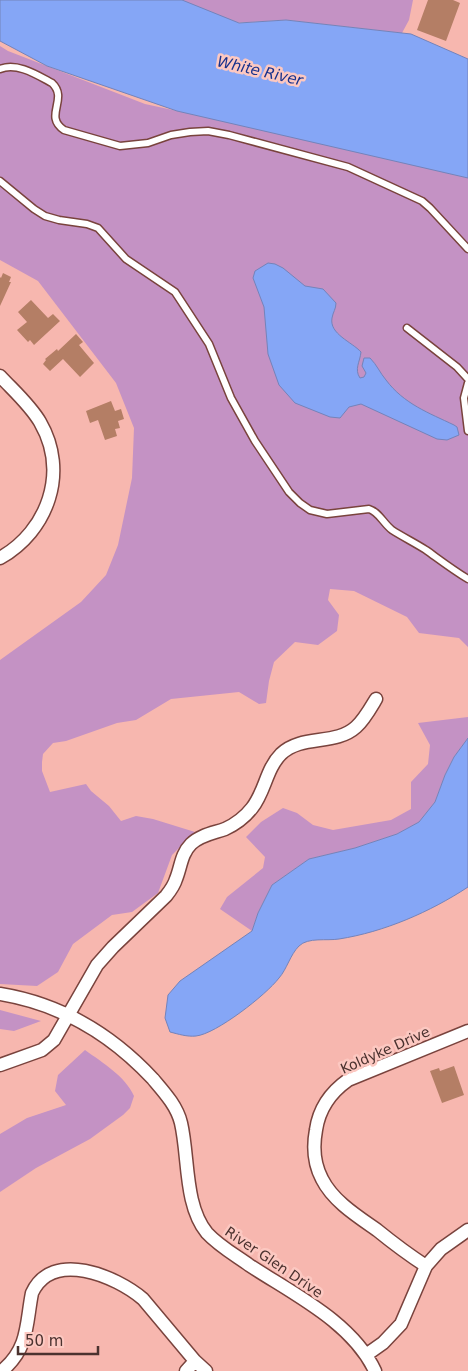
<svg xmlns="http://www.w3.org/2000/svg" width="468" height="1371" font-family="'DejaVu Sans',sans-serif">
  <rect width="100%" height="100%" fill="#f7b7af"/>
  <!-- green -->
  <path fill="#c492c4" d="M140 0H413L409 20 402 33 286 20 231 23Z
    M0 46 8 51 145 104 344 147 468 178V647L459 638 419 633 407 617 354 591 330 589 328 600 339 615 337 631 318 645 295 642 274 662 269 681 266 703 259 704 239 692 171 699 136 720 117 723 66 741 53 743 43 754 42 762V771L50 792 86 784 91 791 109 806 121 821 136 816 153 819 195 832 172 855 158 893 132 912 112 915 73 944 58 972 37 986 0 984V660L81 602 106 575 118 545 132 478 134 428 116 383 38 281 0 260Z
    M468 717V738L454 757 445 775 435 802 419 822 397 834 355 848 309 859 272 885 258 913 252 931 220 909 227 897 263 868 265 857 246 837 261 822 283 808 297 813 313 825 333 830 391 820 411 809V782L428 764 430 745 418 723Z
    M0 1010 41 1021 14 1031 0 1029Z
    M85 1050C103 1063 125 1076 134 1096L130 1108 123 1115 90 1139 36 1168 0 1192V1134L27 1118 66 1105 55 1091 58 1075Z"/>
  <!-- water -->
  <path fill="#85a6f6" stroke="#7483ba" d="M0 0H182L239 23 286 20 411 34 468 59V178L177 111 47 66 0 41Z
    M268 263 275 264 283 268 305 286 323 289 336 303C336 309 333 312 332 318 329 334 352 342 361 352 360 362 354 369 360 378L364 377 366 373 362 366 364 358H370C377 365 380 373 386 380 404 404 429 413 454 425L457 427 459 435 447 440 437 439 361 404 349 407 340 418 330 417 295 403 279 385 268 354 264 307 253 278 255 271Z
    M468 738V887C430 912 384 932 339 939 327 941 308 937 299 946 290 955 287 969 279 978 266 995 216 1034 196 1036 187 1037 178 1034 170 1032L165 1018 168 995 180 981 252 931 258 913 272 885 309 859 355 848 397 834 419 822 435 802 445 775 454 757Z"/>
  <!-- building -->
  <path fill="#b47e65" d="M428 0H453L460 3 446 41 417 30Z
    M3 273 11 277 9 282H11L0 306V277L1 278Z
    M31 300 48 318 53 314 60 321 34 345 30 340 28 342 17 330 27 322 18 312Z
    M76 334 83 342 79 345 94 363 80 377 63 359 50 371 43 364 46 360 45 359 57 349 58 351Z
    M111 401 115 411 121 409 124 419 118 421 120 428 115 429 117 436 105 440 98 420 90 423 86 411Z
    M454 1066 464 1095 442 1103 430 1071 439 1068 440 1071Z"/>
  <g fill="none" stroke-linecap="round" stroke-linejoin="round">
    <defs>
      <path id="service" d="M0 69C17 62 37 75 52 83 69 99 43 116 64 130L120 146 148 143 171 135 190 132 208 131 229 135 348 167 422 201 430 208 468 249
        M0 181 34 209 45 216 59 220 87 224 98 228 126 259 175 292 209 344 231 398 255 441 289 492 300 503 310 510 327 514 369 509C379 512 383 523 392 530 403 537 415 543 426 550 440 560 453 570 468 579
        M407 328 457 367 468 379
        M468 383 464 398 468 431"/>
      <path id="minor" d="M0 376C14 391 30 405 40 422 69 472 48 531 0 558
        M0 994C61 1004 111 1034 153 1079 164 1092 177 1106 181 1123 189 1157 184 1205 207 1233 219 1246 235 1255 249 1265 293 1294 352 1322 375 1371
        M0 1065 42 1050 54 1040 97 965 113 947 166 896C170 891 174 886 176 879 181 867 181 854 191 844 200 835 214 833 225 829 236 824 245 817 252 808 265 792 266 769 281 754 302 734 335 746 356 727 364 720 370 709 376 699
        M426 1266C409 1255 393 1243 377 1230 357 1216 333 1201 322 1179 314 1164 313 1146 316 1130 319 1109 331 1092 348 1080L468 1031
        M366 1355 383 1343 401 1324 426 1266 441 1249 468 1230
        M4 1369C29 1347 26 1323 32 1293 52 1249 116 1276 143 1299L195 1361 206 1371
        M186 1371 195 1361"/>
    </defs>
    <!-- service casing -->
    <use href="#service" stroke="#79433d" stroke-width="9"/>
    <!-- minor casing -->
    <use href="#minor" stroke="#79433d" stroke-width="15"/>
    <!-- service -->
    <use href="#service" stroke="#fff" stroke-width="6"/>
    <!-- minor -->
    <use href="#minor" stroke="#fff" stroke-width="12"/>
  </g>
  <g text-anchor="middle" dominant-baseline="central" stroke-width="5" stroke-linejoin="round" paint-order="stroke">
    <!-- street labels -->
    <g font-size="14" fill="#4b322f" stroke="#fcc8c1">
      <text transform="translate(385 1050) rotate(-24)">Koldyke Drive</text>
      <text transform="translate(274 1262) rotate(34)">River Glen Drive</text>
    </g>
    <!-- water labels -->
    <g font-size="15" font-style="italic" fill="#19328c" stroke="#fcc8c1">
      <text transform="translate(260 71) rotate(13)">White River</text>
    </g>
  </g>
  <!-- scale -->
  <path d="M18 1346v8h80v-8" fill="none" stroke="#4b322f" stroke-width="2.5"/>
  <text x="25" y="1346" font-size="15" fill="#4b322f" stroke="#fcc8c1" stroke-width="4" paint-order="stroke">50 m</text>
</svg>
